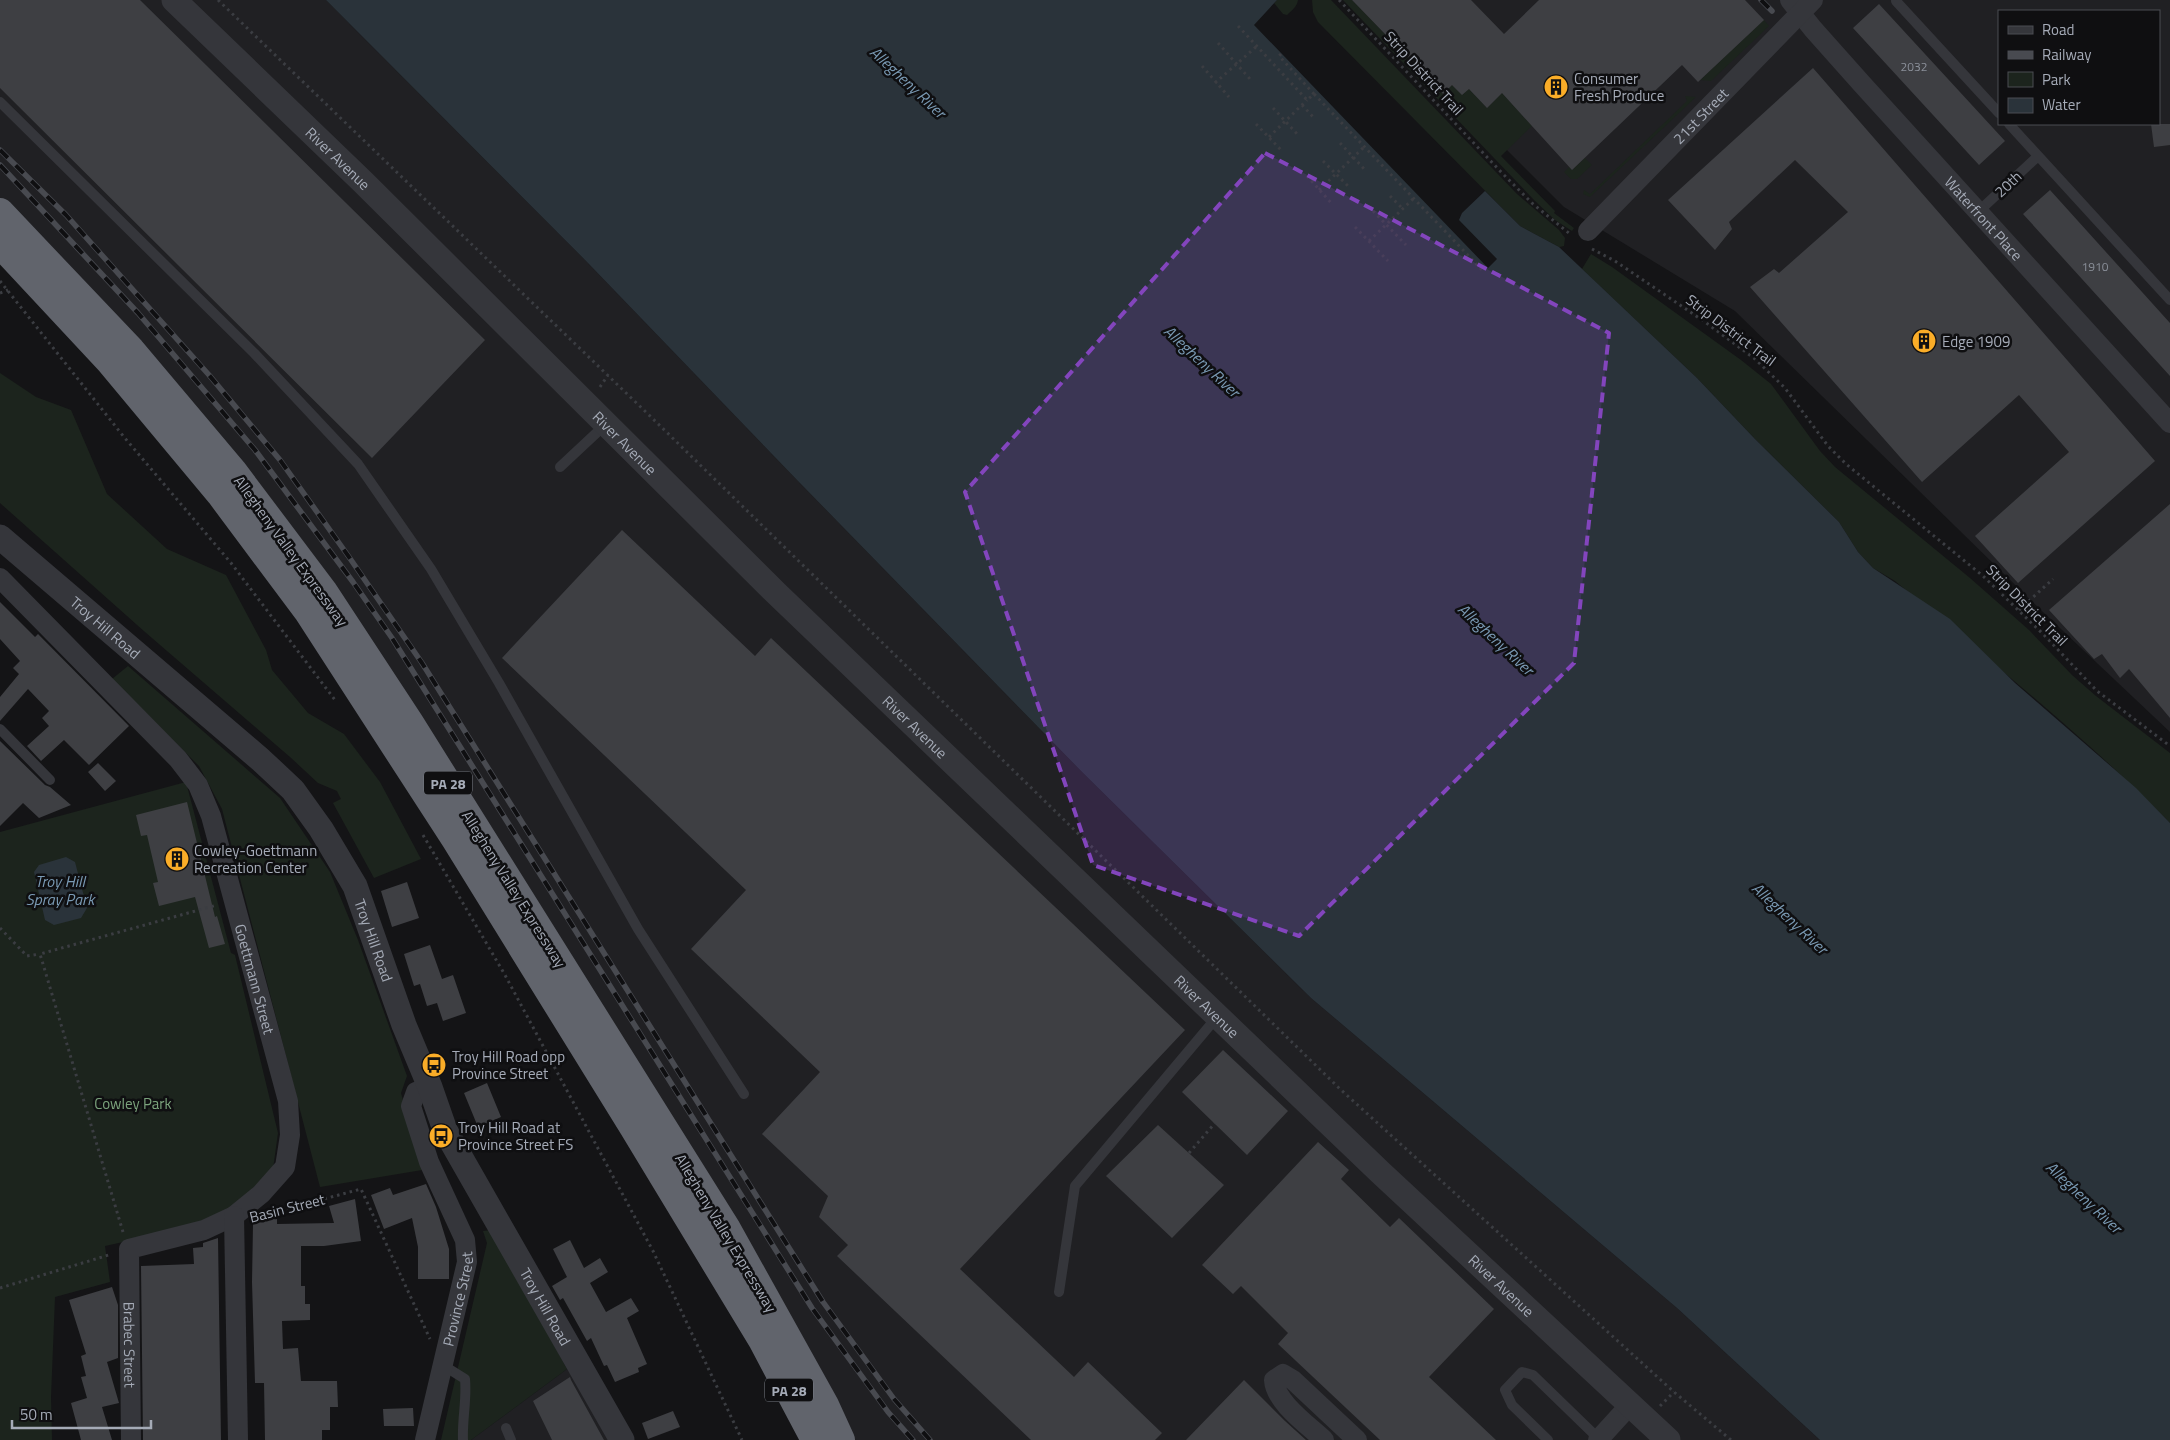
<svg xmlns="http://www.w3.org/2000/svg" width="2170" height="1440" font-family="'Titillium Web',sans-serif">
  <rect width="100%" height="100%" fill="#141416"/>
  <!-- built -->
  <path fill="#202023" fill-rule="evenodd" d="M0 0H326L586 261 796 479 1081 771 1311 998 1677 1308 1820 1440H841L634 1082 0 212Z
    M1357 0H2170V732L2043 612 1735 311 1564 207ZM1999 11H2159V124H1999Z
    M567 1369 622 1440H471Z"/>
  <!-- green -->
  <path fill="#1c241d" d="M1277 0H1298C1297 7 1292 10 1287 15L1283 14 1274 3Z
    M1312 0H1331L1517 194 1559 230 1565 238 1564 246 1559 247 1520 226 1318 22 1313 12Z
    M1343 0H1352L1443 94 1452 85 1462 95 1469 89 1487 108 1502 93 1532 126 1501 156 1555 211 1554 213 1574 228 1572 231 1555 220 1534 200Z
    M1764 20 1769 26 1711 81 1700 80Z
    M1685 96 1696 97 1590 197 1583 194 1584 190 1590 194 1687 101Z
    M1585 158 1592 165 1577 179H1571L1564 172 1569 167 1572 170Z
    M1591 254 1612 267 1741 360 1771 384 1820 451 1835 467 1970 578 2029 630 2072 675 2096 696 2170 753V823C2085 736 1988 660 1895 581L1873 568 1858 552 1839 522 1755 439 1697 378 1582 269Z
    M0 373 36 397 71 410 107 494 167 549 226 575 266 650 272 670 308 713 344 734 380 782 421 859 374 878 333 803 341 799 337 791 318 783 290 757 145 632 0 503Z
    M128 666 280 798 330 872 358 940 407 1076 401 1093 422 1170 320 1187 222 809 199 766 112 679Z
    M186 782 231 953 235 955 278 1133 273 1169 236 1205 200 1225 105 1246 110 1282 55 1297 51 1397 52 1440H0V832Z
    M492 1230 567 1369 471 1440H441L487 1243 483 1231Z"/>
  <!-- water -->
  <path fill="#2a333a" d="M326 0H1277L1254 25 1488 268 1497 259 1459 220 1462 213 1485 191 1520 226 1559 247 1697 378 1755 439 1839 522 1858 552 1873 568 1950 619 2015 683 2136 788 2170 823V1440H1820L1677 1308 1311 998 1081 771 796 479 586 261Z
    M66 857 75 862 87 908 81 918 54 925 45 920 34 872 39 865Z"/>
  <!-- building -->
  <path fill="#3e3f43" d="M0 0H140L485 340 372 458 0 88Z
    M1352 0H1471L1504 34 1539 0H1745L1764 20 1698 82 1682 65 1572 170 1502 93 1487 108 1469 89 1462 95 1452 85 1443 94Z
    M1879 4 2005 141 1979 165 1853 28Z
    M1813 68 2155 461 2018 583 1975 536 2069 452 2019 395 1922 482 1750 287 1774 269 1779 273 1848 212 1795 160 1729 222 1732 229 1715 250 1668 200Z
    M2151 124H2170V145L2154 147Z
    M2050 190 2170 323V376L2023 214Z
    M2170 504V718L2129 669 2120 678 2102 654 2094 659 2049 610Z
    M622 530 755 656 771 638 1185 1030 960 1269 1074 1377 1088 1362 1162 1433 1155 1440H1031L837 1256 848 1245 819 1217 828 1196 762 1134 820 1072 691 949 746 890 502 658Z
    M0 602 35 637 38 634 129 726 89 765 64 740 41 761 27 746 49 726 42 718 49 711 28 689 0 721V697L19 674 13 668 20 661 0 639Z
    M0 741 45 785 50 787 71 805 39 818 23 803 0 826Z
    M98 763 116 781 105 791 88 772Z
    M187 802 215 917 217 916 225 944 209 948 195 897 159 906 153 883 158 882 147 835 141 836 136 815Z
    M407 882 419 918 392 927 381 891Z
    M430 945 442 979 453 975 466 1013 443 1021 437 1003 427 1006 420 984 414 986 404 954Z
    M1223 1050 1288 1111 1247 1155 1182 1092Z
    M487 1083 501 1117 478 1127 464 1093Z
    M1158 1125 1224 1185 1172 1238 1106 1176Z
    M1318 1142 1349 1170 1341 1179 1390 1227 1399 1218 1494 1309 1429 1377 1496 1440H1380L1278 1344 1288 1333 1241 1286 1233 1294 1202 1265Z
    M426 1184 436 1207 449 1249V1279H418V1247L412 1218 384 1229 371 1195 390 1188 393 1195Z
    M355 1199 361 1241 324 1246H301V1286H305V1304H310V1320L282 1321 283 1349 298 1348 301 1381H337L338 1407H330V1430H322V1440H265L264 1383H255L252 1282 253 1224 277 1218V1224L334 1223 329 1206Z
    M218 1238 221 1440H143L141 1266 194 1264 193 1248 203 1247V1243Z
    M570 1240 584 1268 600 1258 608 1272 590 1283 606 1312 631 1298 639 1311 627 1318 647 1364 638 1368 639 1372 615 1382 607 1365 604 1366 591 1338 587 1341 563 1298 560 1300 552 1286 567 1277 553 1249Z
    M112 1287 118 1305V1358L107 1362 119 1403 102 1407 112 1440H81L71 1403 87 1398 81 1377 86 1376 81 1356 86 1354 69 1300Z
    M570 1377 571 1380 604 1440H552L533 1401Z
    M1244 1380 1285 1421 1306 1440H1186Z
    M413 1408 414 1426H384L383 1409Z
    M673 1411 680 1427 648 1439 642 1423Z"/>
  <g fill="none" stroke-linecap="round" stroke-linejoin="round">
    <!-- path -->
    <path stroke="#3b3d42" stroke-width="3" stroke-dasharray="2.5 4" stroke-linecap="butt" d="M218 0 650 416 1340 1089 1674 1392 1731 1440
      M1339 0 1502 173 1533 204 1570 234
      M1238 26 1307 100 1314 94 1484 272
      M1218 43 1250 79
      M1281 54 1279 56 1314 94
      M1202 66 1229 97
      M1215 83 1257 46
      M1302 105 1315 119
      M1273 108 1299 136
      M1256 124 1282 151
      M1269 137 1307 100
      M1340 143 1366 171
      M1323 161 1350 188
      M1307 176 1333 205
      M1319 190 1364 147
      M1390 196 1403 209
      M1373 211 1406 245
      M1355 227 1388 261
      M1369 241 1414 198
      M1592 249 1615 261 1705 322 1755 359 1785 388 1828 446 1846 464 1983 576 2045 636 2097 691 2170 746
      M0 281 124 437 231 563 335 700
      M0 293 8 290
      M600 387 608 375
      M2019 610 2053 579
      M423 835 505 975 653 1251 742 1440
      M0 928 27 956 40 954
      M1189 1153 1215 1123
      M268 1214 361 1189 430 1339
      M123 1232 40 954 217 905
      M0 1288 112 1254
      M1660 1406 1674 1392"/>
    <!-- service -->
    <path stroke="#35363b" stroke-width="10" d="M1896 1 1999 113
      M0 102 254 353 358 464 431 569 499 683 638 929 744 1094
      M2009 124 2170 300
      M1978 212 2038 156
      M560 467 606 424
      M0 729 50 780
      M1059 1292 1075 1186 1217 1017
      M441 1364 465 1379C467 1400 462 1419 463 1440
      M506 1428 511 1440
      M1548 1440 1512 1405 1505 1390 1522 1372 1533 1375 1599 1439"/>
    <!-- minor -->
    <g stroke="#35363b" stroke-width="20">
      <path id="s1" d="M1790 0 1813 29 1862 84 2170 423"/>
      <path id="s2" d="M1588 231 1813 0"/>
      <path id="s3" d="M0 578 178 759 198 785 211 816 288 1101 290 1135 285 1167 261 1194 234 1216 204 1230 129 1249 131 1440"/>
      <path d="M234 1216 238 1440"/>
      <path id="s4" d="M425 1440 467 1262 465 1240 429 1162 411 1106 416 1092 430 1087"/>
      <path d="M1324 1440C1308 1425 1275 1402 1274 1380L1283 1374 1293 1380 1357 1440"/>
      <path d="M1598 1440 1629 1406"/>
    </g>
    <!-- tertiary -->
    <g stroke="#35363b" stroke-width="25">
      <path id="s5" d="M174 0 363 182 776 593 1381 1173 1668 1440"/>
      <path id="s6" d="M0 537 261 760 293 790 321 829 355 886 404 1025 430 1087 445 1130 622 1440"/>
    </g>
    <!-- motorway -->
    <path stroke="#61646c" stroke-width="28" d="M0 212 131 350 233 471 324 592 410 723 727 1229 825 1405 841 1440
      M0 244 110 362 220 494 308 612 455 839 633 1127 762 1340 815 1440"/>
    <defs>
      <path id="rail" d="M1761 0 1772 11
        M0 150 66 215 209 375 280 460 349 557 422 663 823 1302 894 1399 930 1440
        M0 165 138 313 255 450 353 582 392 638 812 1308 888 1412 913 1440"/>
    </defs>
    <!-- rail casing -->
    <use href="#rail" stroke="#484a50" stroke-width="5.5"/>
    <!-- rail -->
    <use href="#rail" stroke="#0f0f11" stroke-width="4" stroke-dasharray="11" stroke-linecap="butt"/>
  </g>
  <!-- marked area -->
  <path fill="#8345bd" fill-opacity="0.2" stroke="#8345bd" stroke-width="4" stroke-dasharray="10 6" stroke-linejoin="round" d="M1265 153 1609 333 1574 663 1299 936 1093 865 965 492Z"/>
  <!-- icons -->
  <defs>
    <symbol id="building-disc" viewBox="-11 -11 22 22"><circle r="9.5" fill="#faad28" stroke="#0f0f11"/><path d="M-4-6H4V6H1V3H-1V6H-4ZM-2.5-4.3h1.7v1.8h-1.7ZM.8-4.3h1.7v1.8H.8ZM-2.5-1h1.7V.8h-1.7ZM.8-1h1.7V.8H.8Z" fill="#111"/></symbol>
    <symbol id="bus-disc" viewBox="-11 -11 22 22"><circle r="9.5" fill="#faad28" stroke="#0f0f11"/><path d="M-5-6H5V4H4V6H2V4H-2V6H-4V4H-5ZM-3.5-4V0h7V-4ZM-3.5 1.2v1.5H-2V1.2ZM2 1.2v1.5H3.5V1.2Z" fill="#111"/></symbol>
  </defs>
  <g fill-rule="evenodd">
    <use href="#building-disc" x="1542" y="73" width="28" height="28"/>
    <use href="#building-disc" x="1910" y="327" width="28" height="28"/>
    <use href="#building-disc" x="163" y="845" width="28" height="28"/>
    <use href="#bus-disc" x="420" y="1051" width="28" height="28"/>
    <use href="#bus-disc" x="427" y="1122" width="28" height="28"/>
  </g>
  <g text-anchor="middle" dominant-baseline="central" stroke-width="5" stroke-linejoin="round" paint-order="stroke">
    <!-- number labels -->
    <g font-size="12" fill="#8b909a">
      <text x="1914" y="66">2032</text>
      <text x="2095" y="266">1910</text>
    </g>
    <!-- shield labels -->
    <g fill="#0f0f11" stroke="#787c85" stroke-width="1">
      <rect x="424" y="771.5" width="48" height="23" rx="4"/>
      <rect x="765" y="1378.5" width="48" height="23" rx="4"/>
    </g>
    <g font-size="14" font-weight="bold" fill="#a5abb7">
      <text x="448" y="783">PA 28</text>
      <text x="789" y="1390">PA 28</text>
    </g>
    <!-- street labels -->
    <g font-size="15" fill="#a5abb7" stroke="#0f0f11">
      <text transform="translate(1424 73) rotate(47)">Strip District Trail</text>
      <text stroke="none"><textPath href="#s2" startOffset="161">21st Street</textPath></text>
      <text stroke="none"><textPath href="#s5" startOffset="228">River Avenue</textPath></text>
      <text transform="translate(2008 184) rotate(-43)">20th</text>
      <text stroke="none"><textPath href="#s1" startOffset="292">Waterfront Place</textPath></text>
      <text transform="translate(1731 330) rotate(37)">Strip District Trail</text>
      <text stroke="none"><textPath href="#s5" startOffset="632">River Avenue</textPath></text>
      <text transform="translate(291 551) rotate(54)">Allegheny Valley Expressway</text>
      <text transform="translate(2027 605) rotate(45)">Strip District Trail</text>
      <text stroke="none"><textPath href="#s6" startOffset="139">Troy Hill Road</textPath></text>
      <text stroke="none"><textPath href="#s5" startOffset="1038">River Avenue</textPath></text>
      <text transform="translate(514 889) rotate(58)">Allegheny Valley Expressway</text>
      <text stroke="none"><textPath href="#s6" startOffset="559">Troy Hill Road</textPath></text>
      <text stroke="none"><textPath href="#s3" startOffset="489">Goettmann Street</textPath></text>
      <text stroke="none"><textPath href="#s5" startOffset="1442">River Avenue</textPath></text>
      <text transform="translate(287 1208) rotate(-14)">Basin Street</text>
      <text transform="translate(726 1233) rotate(59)">Allegheny Valley Expressway</text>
      <text stroke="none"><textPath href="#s5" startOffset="1848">River Avenue</textPath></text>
      <text stroke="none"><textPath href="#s4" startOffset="145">Province Street</textPath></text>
      <text stroke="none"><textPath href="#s6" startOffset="965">Troy Hill Road</textPath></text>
      <text stroke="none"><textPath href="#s3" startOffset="959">Brabec Street</textPath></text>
    </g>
    <!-- poi labels -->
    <g font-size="15" fill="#a5abb7" stroke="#0f0f11" text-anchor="start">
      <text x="1574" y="78">Consumer<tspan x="1574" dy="17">Fresh Produce</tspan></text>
      <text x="1942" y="341">Edge 1909</text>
      <text x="194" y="850">Cowley-Goettmann<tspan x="194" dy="17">Recreation Center</tspan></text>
      <text x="452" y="1056">Troy Hill Road opp<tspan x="452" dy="17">Province Street</tspan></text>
      <text x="458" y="1127">Troy Hill Road at<tspan x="458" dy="17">Province Street FS</tspan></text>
    </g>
    <!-- park labels -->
    <g font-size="15" fill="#7ba37c" stroke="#0f0f11">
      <text x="133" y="1103">Cowley Park</text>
    </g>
    <!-- water labels -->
    <g font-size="16" font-style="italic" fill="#7a9ab4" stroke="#0f0f11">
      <text transform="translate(908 82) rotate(43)">Allegheny River</text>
      <text transform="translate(1202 361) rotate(43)">Allegheny River</text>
      <text transform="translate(1496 639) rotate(43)">Allegheny River</text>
      <text x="60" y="881">Troy Hill<tspan x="60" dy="18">Spray Park</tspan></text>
      <text transform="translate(1790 918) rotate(43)">Allegheny River</text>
      <text transform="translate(2084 1197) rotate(43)">Allegheny River</text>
    </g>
  </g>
  <!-- legend -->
  <rect x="1998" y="10" width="162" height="115" fill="#0f0f11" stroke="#4b4d53"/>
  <rect x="2008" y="26" width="25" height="8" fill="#35363b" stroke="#4b4d53"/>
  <text x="2042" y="35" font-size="15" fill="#a5abb7">Road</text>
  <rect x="2008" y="51" width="25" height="8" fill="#484a50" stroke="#4b4d53"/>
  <text x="2042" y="60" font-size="15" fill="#a5abb7">Railway</text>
  <rect x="2008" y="72" width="25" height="15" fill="#1c241d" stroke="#4b4d53"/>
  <text x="2042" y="85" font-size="15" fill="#a5abb7">Park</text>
  <rect x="2008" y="98" width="25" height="15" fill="#2a333a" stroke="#4b4d53"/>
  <text x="2042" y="110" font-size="15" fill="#a5abb7">Water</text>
  <!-- scale -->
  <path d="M12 1420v8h139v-8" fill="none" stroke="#a5abb7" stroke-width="2.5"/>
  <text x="20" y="1420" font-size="15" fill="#a5abb7" stroke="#0f0f11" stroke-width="4" paint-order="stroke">50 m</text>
</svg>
